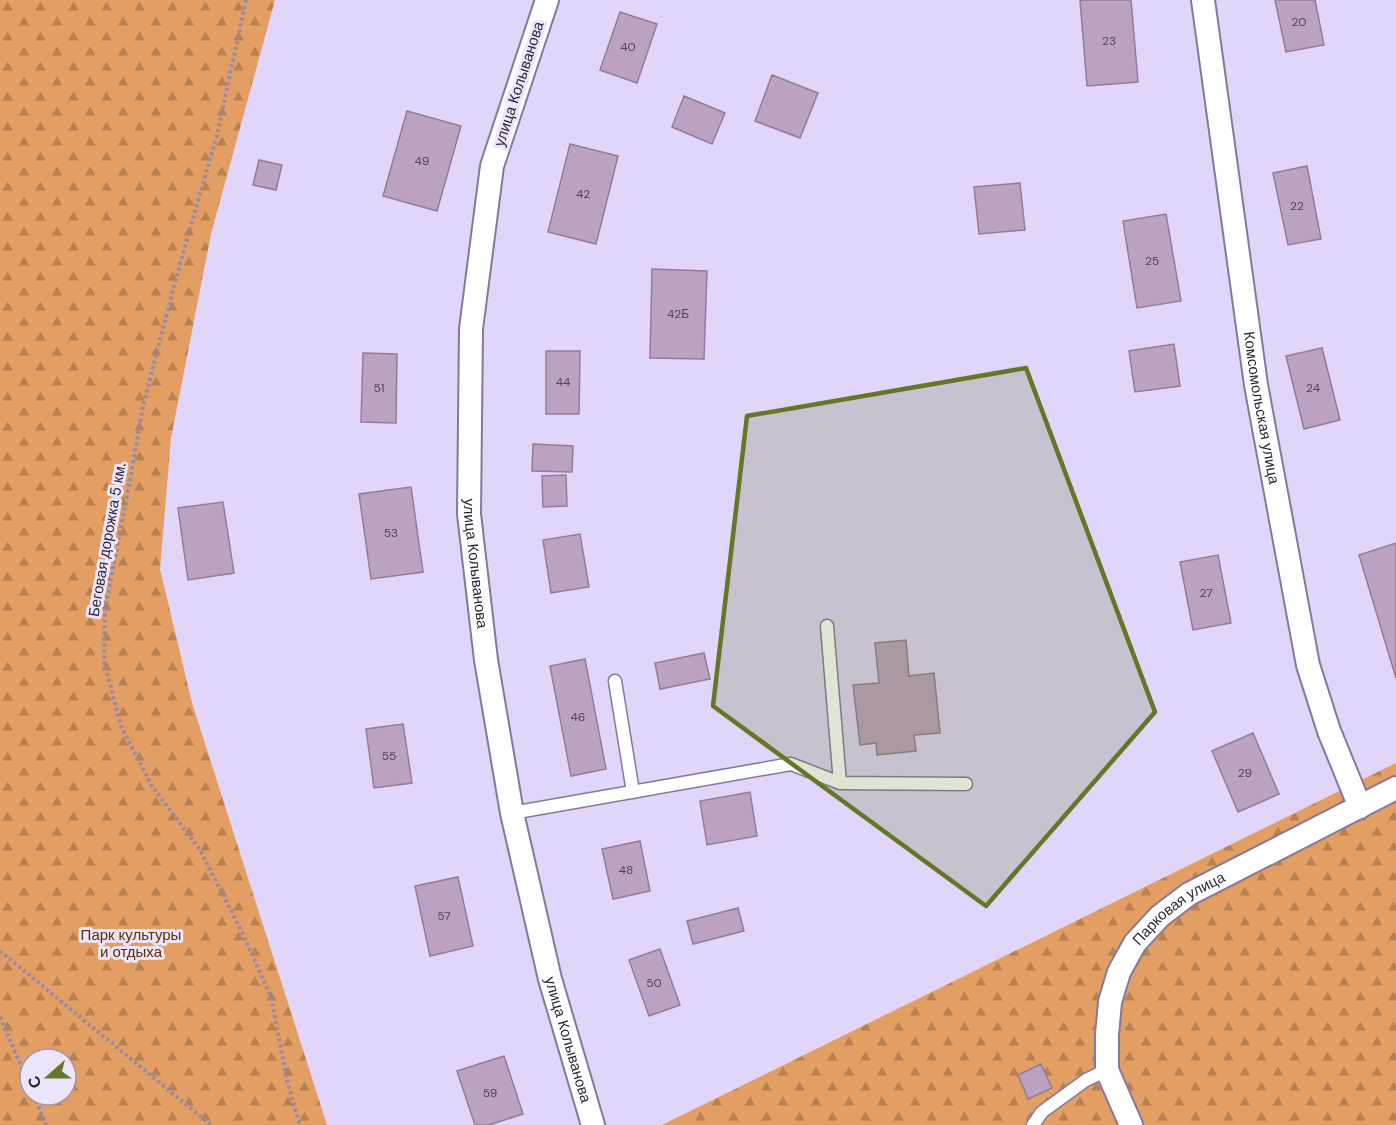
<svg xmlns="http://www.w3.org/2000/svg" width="1396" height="1125" font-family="'DM Sans',sans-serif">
  <defs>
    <pattern id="forest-firs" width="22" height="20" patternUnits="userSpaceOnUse" patternTransform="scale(1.5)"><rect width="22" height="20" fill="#e29e63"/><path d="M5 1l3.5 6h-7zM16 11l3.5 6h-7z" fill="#b78152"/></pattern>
  </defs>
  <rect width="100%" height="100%" fill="#e1d5fa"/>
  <!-- forest -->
  <path fill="url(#forest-firs)" fill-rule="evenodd" d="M0 0H275L211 234 171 438 160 569 192 703 327 1125H0ZM30 1059H66V1095H30Z
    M1396 763V1125H662Z"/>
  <!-- building -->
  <path fill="#bca2c1" stroke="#937b98" stroke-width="1.5" d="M1080 0H1131L1138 82 1087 86Z
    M1275 0H1315L1324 45 1286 52Z
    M620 12 657 24 637 83 600 70Z
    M772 75 818 93 800 138 755 121Z
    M684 96 725 113 712 144 672 127Z
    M407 111 461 126 437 211 383 196Z
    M570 144 618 156 596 244 548 232Z
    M259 160 282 165 276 190 253 185Z
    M1307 166 1321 239 1288 245 1273 173Z
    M1020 183 1025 230 979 234 974 187Z
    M1166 214 1181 301 1137 308 1123 221Z
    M652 269 707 271 704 359 650 358Z
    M1174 344 1180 386 1135 392 1129 351Z
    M1322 348 1340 420 1304 429 1286 356Z
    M546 351H580L579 414H546Z
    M363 353 397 354 396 423 361 422Z
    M533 444 573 446 572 472 532 471Z
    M566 475 567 506 543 507 542 476Z
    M411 487 423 572 371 579 359 494Z
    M223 502 234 573 188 580 178 508Z
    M580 534 589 587 551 593 543 540Z
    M1396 543V678L1359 555Z
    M1218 555 1231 623 1193 630 1180 562Z
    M906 640 909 676 934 673 940 733 914 735 916 751 877 755 876 743 860 745 853 685 879 683 875 643Z
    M704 653 710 679 660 689 655 663Z
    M585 659 606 769 571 776 550 666Z
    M403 724 412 783 374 788 366 729Z
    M1253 733 1279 794 1238 812 1212 751Z
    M750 792 757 836 707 845 700 801Z
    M640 841 650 891 613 899 602 849Z
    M458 877 473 946 430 956 415 886Z
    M738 908 744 931 693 944 687 921Z
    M660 949 680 1005 649 1016 629 960Z
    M504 1056 523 1114 489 1125H475L457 1071Z
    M1041 1064 1052 1088 1028 1099 1018 1075Z"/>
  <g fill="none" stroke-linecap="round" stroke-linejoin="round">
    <defs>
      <path id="service" d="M827 626 840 783
        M615 681 633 792
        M512 813 791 764 840 783 966 784
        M1033 1125 1042 1112 1086 1080 1107 1070"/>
      <g id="minor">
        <path id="s1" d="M547 0 492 166 471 329 469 514 486 660 512 813 550 979 593 1125"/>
        <path id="s2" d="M1203 0 1256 385 1308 665 1329 731 1360 807"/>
        <path id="s3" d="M1131 1125 1107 1070V1035L1110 1002 1119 972 1135 943 1160 916 1189 894 1396 788"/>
      </g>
    </defs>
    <!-- service casing -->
    <use href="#service" stroke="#85799b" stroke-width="15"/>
    <!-- minor casing -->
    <use href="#minor" stroke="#85799b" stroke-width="26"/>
    <!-- path -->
    <path stroke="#948ba6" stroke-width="4" stroke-dasharray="3 3" stroke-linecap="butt" d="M246 0 217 135 178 271 143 406 128 491 105 609 104 661 121 726 152 786 200 850 242 932 271 997 287 1080 300 1125
      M0 951 211 1125
      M0 1017 30 1087
      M34 1095 46 1125"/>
    <!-- service -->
    <use href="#service" stroke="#fff" stroke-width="12"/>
    <!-- minor -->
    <use href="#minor" stroke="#fff" stroke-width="22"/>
  </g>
  <!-- marked area -->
  <path fill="#657726" fill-opacity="0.2" stroke="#657726" stroke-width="4.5" stroke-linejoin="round" d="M1026 368 1155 712 986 906 713 706 747 416Z"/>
  <g text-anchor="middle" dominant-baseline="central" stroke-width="6" stroke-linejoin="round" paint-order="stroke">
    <!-- number labels -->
    <g font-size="12" fill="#4f4557">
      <text x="1299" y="22">20</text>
      <text x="1109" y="41">23</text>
      <text x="628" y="47">40</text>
      <text x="422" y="161">49</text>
      <text x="583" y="194">42</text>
      <text x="1297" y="206">22</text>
      <text x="1152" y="261">25</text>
      <text x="678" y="314">42Б</text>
      <text x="563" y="382">44</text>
      <text x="379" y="388">51</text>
      <text x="1313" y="388">24</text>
      <text x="391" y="533">53</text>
      <text x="1206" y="593">27</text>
      <text x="578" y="717">46</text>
      <text x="389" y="756">55</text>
      <text x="1245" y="773">29</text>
      <text x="626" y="870">48</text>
      <text x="444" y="916">57</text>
      <text x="654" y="983">50</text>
      <text x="490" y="1093">59</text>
    </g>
    <!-- street labels -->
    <g font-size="15" fill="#2b2634" stroke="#ece5fb">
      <text transform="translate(519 84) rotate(-72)">улица Колыванова</text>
      <text stroke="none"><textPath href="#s2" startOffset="412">Комсомольская улица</textPath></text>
      <text transform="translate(107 540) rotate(-80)">Беговая дорожка 5 км.</text>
      <text stroke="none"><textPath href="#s1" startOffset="574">улица Колыванова</textPath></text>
      <text stroke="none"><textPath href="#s3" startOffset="249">Парковая улица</textPath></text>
      <text stroke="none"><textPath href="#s1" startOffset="1060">улица Колыванова</textPath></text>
    </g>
    <!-- park labels -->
    <g font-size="15" fill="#5b3000" stroke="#ece5fb">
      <text x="131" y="935">Парк культуры<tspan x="131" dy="17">и отдыха</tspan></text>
    </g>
  </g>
  <!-- north arrow -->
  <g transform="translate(48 1077) rotate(249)"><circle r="28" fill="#ece5fb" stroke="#9f99ab" stroke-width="1.5"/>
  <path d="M0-4.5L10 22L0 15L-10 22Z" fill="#657726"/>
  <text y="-9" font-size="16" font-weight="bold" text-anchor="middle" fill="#2b2634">С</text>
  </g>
</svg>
